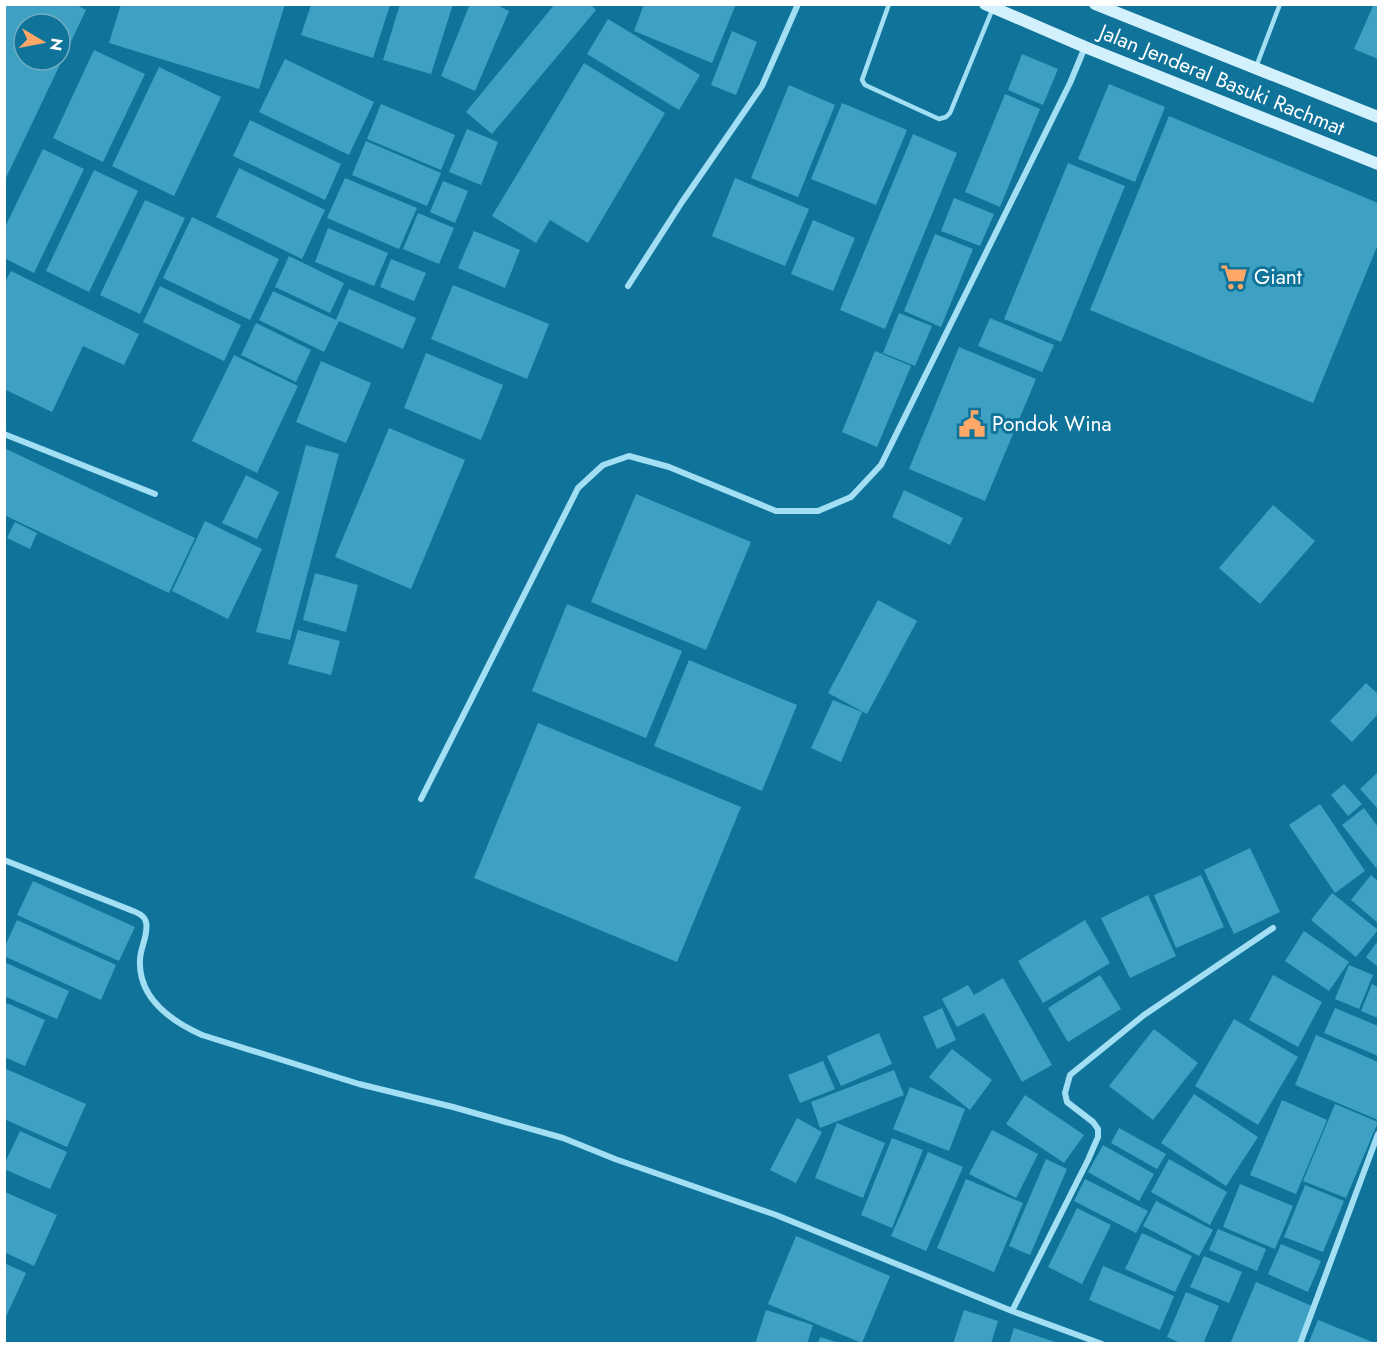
<svg xmlns="http://www.w3.org/2000/svg" width="1383" height="1348" font-family="Jost,sans-serif">
  <rect width="100%" height="100%" fill="#10749a"/>
  <!-- building -->
  <path fill="#3ea0c3" fill-rule="evenodd" d="M4 4H75L86 10 4 182ZM24 24H60V60H24Z
    M121 4H285L259 89 109 43Z
    M400 4H453L431 74 383 60Z
    M470 4H495L509 11 475 91 441 76Z
    M555 4H590L596 10 492 134 466 112Z
    M644 4H736L712 63 634 31Z
    M1374 4H1378V59L1354 49Z
    M311 5H390L373 58 301 35Z
    M608 19 700 75 679 110 587 54Z
    M732 31 757 42 736 95 711 85Z
    M94 50 145 74 103 162 53 138Z
    M1022 54 1058 69 1043 105 1008 90Z
    M285 59 374 102 349 155 259 112Z
    M584 63 665 113 588 243 550 220 536 243 492 216Z
    M159 67 221 97 174 196 112 166Z
    M1109 84 1165 107 1135 182 1078 159Z
    M789 85 835 105 798 197 751 178Z
    M1005 94 1040 109 1000 207 965 192Z
    M842 103 907 130 876 205 811 179Z
    M381 104 455 135 441 170 367 139Z
    M1169 116 1378 203V244L1313 403 1090 310Z
    M250 120 341 164 325 200 233 156Z
    M467 129 498 142 481 185 449 172Z
    M913 134 957 153 885 329 840 310Z
    M366 141 441 173 427 206 352 175Z
    M43 149 84 169 34 273 4 258V229Z
    M1068 163 1125 186 1061 342 1004 319Z
    M239 168 325 210 302 259 216 217Z
    M94 170 138 191 89 292 46 271Z
    M345 178 417 208 399 249 327 218Z
    M735 178 809 209 785 266 712 236Z
    M443 181 468 191 455 223 430 212Z
    M954 198 994 214 980 246 941 231Z
    M145 200 185 218 140 314 100 295Z
    M418 213 454 228 439 264 403 249Z
    M192 217 279 259 250 320 163 278Z
    M813 220 855 238 833 291 791 274Z
    M328 228 388 253 374 286 315 262Z
    M474 231 520 250 505 288 458 268Z
    M935 234 973 249 941 327 904 311Z
    M289 256 344 283 330 313 275 287Z
    M391 259 426 273 414 301 380 287Z
    M11 271 139 334 124 365 83 346 52 412 4 389V284Z
    M453 285 549 324 527 379 431 339Z
    M160 286 241 325 224 361 143 322Z
    M349 289 416 318 403 349 339 321 324 352 259 320 273 291 336 320Z
    M899 313 932 326 915 366 883 353Z
    M990 318 1054 345 1042 372 978 346Z
    M256 323 311 350 296 382 241 355Z
    M959 347 1036 379 985 501 909 469Z
    M875 351 911 366 877 447 842 432Z
    M426 353 503 385 481 440 404 408Z
    M234 355 298 386 257 473 192 441Z
    M321 361 371 383 346 443 296 422Z
    M389 428 465 460 411 589 335 557Z
    M306 445 339 454 290 640 256 632Z
    M4 448 195 538 169 593 4 515Z
    M246 475 279 492 257 539 222 523Z
    M904 490 963 518 950 545 892 517Z
    M636 494 751 542 706 650 591 602Z
    M1273 505 1315 541 1260 604 1219 568Z
    M205 521 262 549 228 619 172 591Z
    M15 522 37 533 30 549 7 538Z
    M315 573 358 585 346 632 303 620Z
    M878 600 917 621 867 714 828 693Z
    M567 604 682 651 646 738 532 691Z
    M298 630 340 641 331 675 288 664Z
    M689 660 797 705 762 791 654 746Z
    M1366 683 1378 694V714L1352 742 1330 721Z
    M833 700 862 712 841 762 811 748Z
    M538 723 741 807 677 962 474 878Z
    M1377 773 1378 775V809L1360 789Z
    M1344 784 1362 804 1348 816 1331 795Z
    M1320 804 1365 871 1335 893 1289 825Z
    M1364 808 1378 827V866L1376 868 1342 825Z
    M1250 848 1280 912 1234 934 1204 870Z
    M1201 875 1224 927 1176 948 1154 895Z
    M1371 875 1378 881V923L1351 900Z
    M33 881 135 927 119 961 17 915Z
    M1332 893 1378 930 1356 957 1311 920Z
    M1148 895 1176 956 1130 978 1101 918Z
    M17 920 116 965 101 1000 4 956V948Z
    M1085 920 1110 963 1043 1003 1018 961Z
    M1304 931 1349 962 1329 991 1285 961Z
    M1378 941V967L1366 957Z
    M4 962 69 991 57 1019 4 996Z
    M1349 965 1373 975 1359 1009 1335 999Z
    M1100 975 1121 1009 1068 1042 1048 1008Z
    M1273 975 1322 1002 1298 1047 1249 1020Z
    M1003 978 1052 1065 1022 1082 984 1013 957 1027 942 999 968 985 974 995Z
    M1372 984 1378 987V1018L1361 1011Z
    M7 1003 45 1020 25 1066 4 1057V1009Z
    M942 1008 956 1040 937 1049 923 1017Z
    M1335 1008 1378 1026V1056L1324 1033Z
    M1234 1019 1298 1057 1258 1125 1195 1086Z
    M1154 1029 1198 1063 1153 1120 1109 1086Z
    M879 1033 892 1064 841 1086 827 1056Z
    M1316 1035 1378 1062V1120L1295 1085Z
    M952 1049 992 1080 970 1110 929 1077Z
    M823 1061 835 1089 800 1103 788 1075Z
    M4 1068 86 1104 67 1147 4 1119Z
    M894 1070 904 1095 820 1128 811 1102Z
    M910 1087 965 1109 949 1151 893 1129Z
    M1194 1094 1258 1137 1226 1186 1161 1143Z
    M1025 1095 1084 1135 1064 1163 1006 1124Z
    M1282 1100 1327 1120 1296 1194 1250 1175Z
    M1335 1104 1378 1122 1346 1198 1303 1181Z
    M797 1118 822 1132 796 1183 770 1170Z
    M837 1123 885 1143 863 1198 815 1178Z
    M1119 1128 1166 1154 1157 1169 1111 1143Z
    M992 1130 1038 1154 1016 1198 969 1174Z
    M20 1131 67 1152 50 1189 4 1169V1165Z
    M892 1138 923 1150 892 1228 861 1215Z
    M1103 1145 1154 1174 1139 1201 1088 1172Z
    M928 1152 963 1167 926 1251 891 1236Z
    M1046 1159 1067 1169 1030 1255 1009 1246Z
    M1169 1159 1227 1192 1210 1225 1151 1192Z
    M966 1179 1023 1203 994 1272 937 1248Z
    M1085 1179 1148 1211 1136 1233 1074 1201Z
    M1240 1184 1293 1206 1275 1249 1223 1227Z
    M1305 1185 1344 1201 1323 1252 1284 1237Z
    M5 1192 57 1215 34 1266 4 1252Z
    M1156 1201 1213 1230 1199 1256 1143 1226Z
    M1077 1208 1111 1225 1082 1284 1048 1267Z
    M1218 1229 1266 1249 1257 1271 1209 1250Z
    M1142 1233 1192 1256 1175 1292 1125 1269Z
    M796 1236 890 1276 862 1343 768 1304Z
    M1281 1244 1321 1261 1308 1292 1268 1274Z
    M1204 1256 1242 1272 1229 1303 1190 1287Z
    M4 1263 26 1273 4 1321Z
    M1103 1266 1174 1296 1160 1330 1089 1300Z
    M1256 1282 1312 1306 1297 1344H1230Z
    M1186 1292 1219 1306 1203 1344H1183L1167 1337Z
    M766 1310 813 1325 807 1344H755Z
    M964 1310 998 1321 991 1344H953Z
    M1318 1320 1375 1343V1344H1308Z
    M1014 1328 1058 1343V1344H1009Z
    M820 1337 839 1343 838 1344H818Z"/>
  <g fill="none" stroke-linecap="round" stroke-linejoin="round">
    <!-- lane -->
    <path stroke="#a3dff4" stroke-width="4.5" d="M889 4 862 80 865 85 939 119 946 117 950 113 993 8
      M1256 67 1280 4"/>
    <!-- street -->
    <path stroke="#a3dff4" stroke-width="6" d="M628 286 682 202 762 86 798 4
      M4 434 155 494
      M421 799 578 488 603 465 629 456 669 467 776 511H818L851 497 881 465 1070 83 1085 47
      M4 860 128 909C135 912 144 914 146 922 149 934 140 948 140 960 138 998 171 1021 202 1035L359 1084 453 1107 563 1138 615 1159 776 1215 1012 1311 1102 1344
      M1012 1311 1088 1160 1098 1137V1129L1093 1122 1067 1102 1065 1093 1070 1075 1144 1015 1273 928
      M1300 1344 1378 1134"/>
    <!-- secondary -->
    <path stroke="#d3f1fd" stroke-width="12" d="M985 4 1085 47 1378 164
      M1095 4 1378 117"/>
  </g>
  <!-- icons -->
  <defs>
    <symbol id="supermarket-bare" viewBox="-9 -9 18 18"><path d="M-6-5.5h2.5l.6 2H6L4.5 2H-2.5L-4.4-4H-6ZM-1.5 3.2a1.3 1.3 0 1 0 .1 0ZM3 3.2a1.3 1.3 0 1 0 .1 0Z" fill="#ffa766" stroke="#10749a" stroke-width="2.5" paint-order="stroke"/></symbol>
    <symbol id="civic-bare" viewBox="-9 -9 18 18"><path d="M-.6-6.5H3V-4.5H.6V-3L4-1V1h2V6H-6V1h2V-1L-.6-3ZM-1.2 2.5V6h2.4V2.5Z" fill="#ffa766" stroke="#10749a" stroke-width="2.5" paint-order="stroke"/></symbol>
  </defs>
  <g fill-rule="evenodd">
    <use href="#supermarket-bare" x="1215" y="258" width="38" height="38"/>
    <use href="#civic-bare" x="953" y="405" width="38" height="38"/>
  </g>
  <g text-anchor="middle" dominant-baseline="central" stroke-width="6" stroke-linejoin="round" paint-order="stroke">
    <!-- street labels -->
    <g font-size="21" fill="#fff" stroke="#10749a">
      <text transform="translate(1222 80) rotate(22)">Jalan Jenderal Basuki Rachmat</text>
    </g>
    <!-- poi labels -->
    <g font-size="21" fill="#fff" stroke="#10749a" text-anchor="start">
      <text x="1254" y="277">Giant</text>
      <text x="992" y="424">Pondok Wina</text>
    </g>
  </g>
  <!-- border -->
  <rect width="1383" height="1348" fill="none" stroke="#ffffff" stroke-width="12"/>
  <!-- north arrow -->
  <g transform="translate(42 42) rotate(100)"><circle r="28" fill="#10749a" stroke="#70acc2" stroke-width="1.5"/>
  <path d="M0-4.5L10 22L0 15L-10 22Z" fill="#ffa766"/>
  <text y="-9" font-size="16" font-weight="bold" text-anchor="middle" fill="#ffffff">N</text>
  </g>
</svg>
